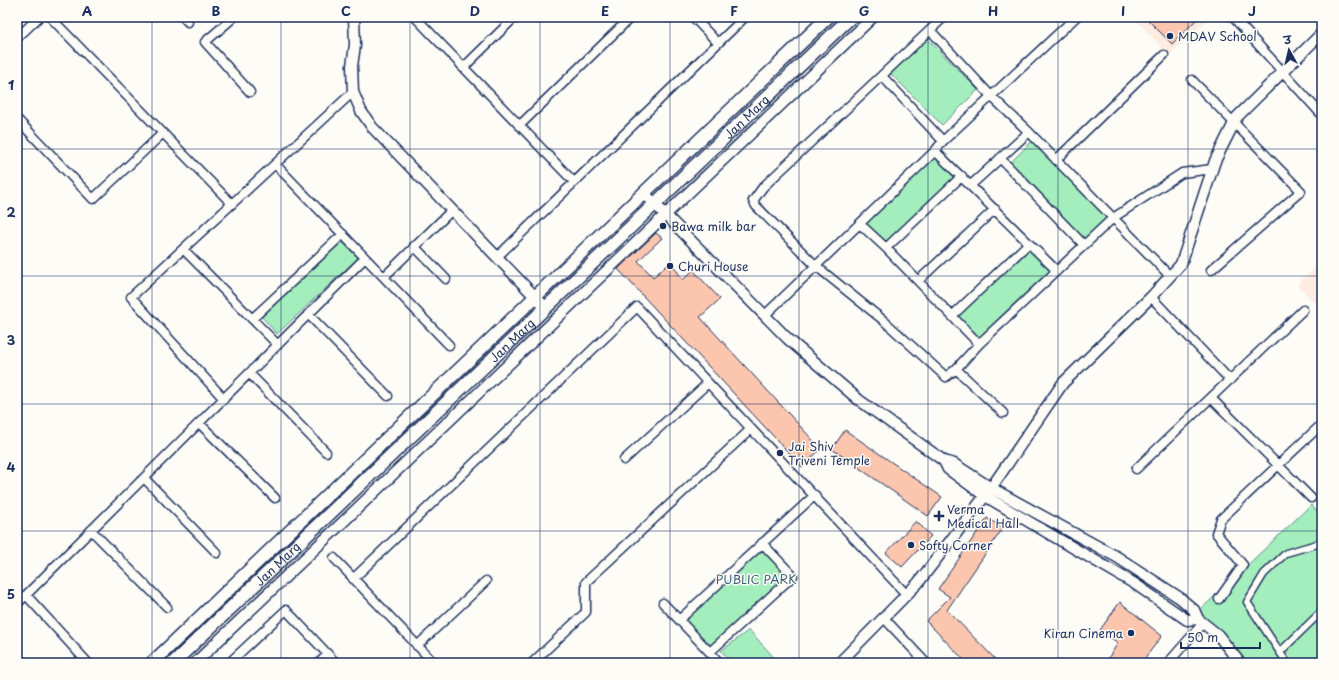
<svg xmlns="http://www.w3.org/2000/svg" width="1339" height="680" font-family="'Playpen Sans','Playpen Sans Deva',sans-serif">
  <rect width="100%" height="100%" fill="#fdfcf7"/>
  <filter id="ink" filterUnits="userSpaceOnUse"><feTurbulence type="fractalNoise" baseFrequency=".025" numOctaves="2"/><feDisplacementMap in="SourceGraphic" scale="8" xChannelSelector="R" yChannelSelector="G"/><feConvolveMatrix kernelMatrix="1 2 1 2 8 2 1 2 1" color-interpolation-filters="sRGB"/></filter>
  <g filter="url(#ink)">
    <!-- built -->
    <path fill="#fdece1" d="M1133 17H1210L1169 55Z
      M1322 262V311L1297 284Z"/>
    <!-- green -->
    <path fill="#a4eebd" stroke="#608e8e" d="M927 38 978 90 942 125 891 74Z
      M1032 141 1108 219 1085 241 1010 163Z
      M932 151 957 177 886 244 861 218Z
      M342 242 358 258 277 334 262 317Z
      M1029 249 1051 271 979 339 957 317Z
      M1311 505 1322 517V663H1247L1218 630 1199 611Z
      M762 543 793 576 710 652 679 620Z
      M749 630 779 663H733L721 651Z"/>
    <!-- building -->
    <path fill="#fcc6ae" stroke="#1b2f5e" d="M1145 17H1169L1172 20 1175 17H1199L1172 44Z
      M656 233 662 238 638 261 653 277 671 262 683 280 693 270 720 299 700 317 821 449 802 467 618 269Z
      M845 430 942 497 928 516 832 449Z
      M987 518 1003 528 947 610 999 663H967L926 621 950 597 938 589Z
      M916 521 931 536 902 567 886 553Z
      M1120 602 1162 636 1141 663H1105L1118 643 1100 630Z"/>
    <g fill="none" stroke-linecap="round" stroke-linejoin="round">
      <defs>
        <path id="pedestrian" d="M1280 652 1322 611
          M1287 663 1247 602 1264 574 1286 553 1317 544 1322 545"/>
        <path id="minor" d="M50 17 232 204
          M183 17 188 22
          M234 17 205 42 250 92
          M415 17 574 182
          M693 17 718 43
          M944 17 763 187 753 201 756 206 816 266 883 320 946 377 956 369 1003 413
          M1233 17 1322 115
          M930 30 991 96 1029 132 1170 276
          M17 38 39 17
          M463 68 515 17
          M882 76 943 141
          M1192 80 1301 191 1211 270
          M17 119 93 199 163 133
          M519 126 631 17
          M935 151 1057 271
          M1000 158 1084 245
          M1056 160 1164 55
          M275 164 449 345
          M971 185 1029 132
          M860 224 886 248 979 344
          M414 246 446 279
          M886 248 962 176
          M183 249 278 345
          M497 257 745 17
          M384 277 452 210
          M918 281 995 209
          M1151 297 1230 380
          M308 314 388 396
          M765 315 935 151 943 141 1076 17
          M952 316 1029 243
          M252 319 343 234
          M956 369 979 344 1113 218 1182 173 1212 169
          M249 373 326 452
          M1211 398 1311 498
          M224 399 131 297 353 92
          M199 423 275 498
          M624 460 708 383
          M1136 469 1303 310
          M144 478 217 553
          M91 530 167 607
          M334 558 434 663
          M353 579 637 307 907 595
          M26 595 88 663
          M1219 599 1243 565 1216 533 1221 519 1322 424
          M663 603 720 663
          M17 604 365 258
          M884 618 926 663
          M679 620 815 495
          M417 646 486 581
          M710 652 793 576 762 543
          M229 663 286 610 336 663
          M319 663 328 654
          M532 663 586 612V582L751 429
          M1168 663 1203 623"/>
        <path id="tertiary" d="M354 17 355 45 352 66 353 92 361 111 372 127 546 308
          M644 193 788 339 859 400 944 461 954 464 991 488 1117 557 1180 598 1194 610 1198 619 1218 635 1240 663
          M944 461 948 469 985 496 1135 584 1187 620 1198 619
          M195 663 873 17
          M839 663 918 583 991 488 1063 383 1151 297 1181 264 1215 161 1237 117 1322 33"/>
        <g id="secondary">
          <path d="M152 663 828 17"/>
          <path id="s1" d="M173 663 851 17"/>
        </g>
      </defs>
      <!-- pedestrian casing -->
      <use href="#pedestrian" stroke="#1b2f5e" stroke-width="9"/>
      <!-- minor casing -->
      <use href="#minor" stroke="#1b2f5e" stroke-width="11"/>
      <!-- tertiary casing -->
      <use href="#tertiary" stroke="#1b2f5e" stroke-width="13"/>
      <!-- secondary casing -->
      <use href="#secondary" stroke="#1b2f5e" stroke-width="15"/>
      <!-- pedestrian -->
      <use href="#pedestrian" stroke="#fdfcf7" stroke-width="6"/>
      <!-- minor -->
      <use href="#minor" stroke="#fdfcf7" stroke-width="8"/>
      <!-- tertiary -->
      <use href="#tertiary" stroke="#fdfcf7" stroke-width="10"/>
      <!-- secondary -->
      <use href="#secondary" stroke="#fdfcf7" stroke-width="12"/>
    </g>
  </g>
  <!-- grid -->
  <path fill="none" stroke="#1b2f5e" stroke-width="1" stroke-opacity="0.55" d="M152 17V663M281 17V663M410 17V663M540 17V663M670 17V663M799 17V663M928 17V663M1058 17V663M1188 17V663M17 149H1322M17 276H1322M17 404H1322M17 531H1322"/>
  <!-- markers -->
  <g fill="#1b2f5e" stroke="#fdfcf7" stroke-width="1.5">
    <circle cx="1170" cy="36" r="4"/>
    <circle cx="663" cy="226" r="4"/>
    <circle cx="670" cy="266" r="4"/>
    <circle cx="780" cy="453" r="4"/>
    <path d="M937 510h4v4h4v4h-4v4h-4v-4h-4v-4h4z"/>
    <circle cx="911" cy="545" r="4"/>
    <circle cx="1131" cy="633" r="4"/>
  </g>
  <g text-anchor="middle" dominant-baseline="central" stroke-width="3" stroke-linejoin="round" paint-order="stroke">
    <!-- poi labels -->
    <g font-size="12" fill="#1b2f5e" stroke="#fdfcf7" text-anchor="start">
      <text x="1178" y="36">MDAV School</text>
      <text x="671" y="226">Bawa milk bar</text>
      <text x="678" y="266">Churi House</text>
      <text x="788" y="446">Jai Shiv<tspan x="788" dy="14">Triveni Temple</tspan></text>
      <text x="947" y="509">Verma<tspan x="947" dy="14">Medical Hall</tspan></text>
      <text x="919" y="545">Softy Corner</text>
      <text x="1123" y="633" text-anchor="end">Kiran Cinema</text>
    </g>
    <!-- street labels -->
    <g font-size="12" fill="#1b2f5e" stroke="#fdfcf7">
      <text stroke="none"><textPath href="#s1" startOffset="792">Jan Marg</textPath></text>
      <text stroke="none"><textPath href="#s1" startOffset="468">Jan Marg</textPath></text>
      <text stroke="none"><textPath href="#s1" startOffset="144">Jan Marg</textPath></text>
    </g>
    <!-- park labels -->
    <g font-size="12" fill="#3d5f76" stroke="#fdfcf7">
      <text x="756" y="579">PUBLIC PARK</text>
    </g>
  </g>
  <!-- margin -->
  <rect width="1339" height="680" fill="none" stroke="#fdfcf7" stroke-width="44"/>
  <!-- north arrow -->
  <g transform="translate(1289 50) rotate(352)" stroke="#fdfcf7" stroke-width="3" paint-order="stroke">
  <path d="M0-3L7 15L0 10L-7 15Z" fill="#1b2f5e"/>
  <text y="-6" font-size="11" font-weight="bold" text-anchor="middle" fill="#1b2f5e">उ</text>
  </g>
  <!-- scale -->
  <path d="M1181 642v6h79v-6" fill="none" stroke="#1b2f5e" stroke-width="2"/>
  <text x="1187" y="642" font-size="12" fill="#1b2f5e" stroke="#fdfcf7" stroke-width="3" paint-order="stroke">50 m</text>
  <rect x="22" y="22" width="1295" height="636" fill="none" stroke="#1b2f5e" stroke-width="1.5"/>
  <g font-size="13" text-anchor="middle" font-weight="bold" fill="#1b2f5e">
    <text x="87" y="16">A</text>
    <text x="216" y="16">B</text>
    <text x="346" y="16">C</text>
    <text x="475" y="16">D</text>
    <text x="605" y="16">E</text>
    <text x="734" y="16">F</text>
    <text x="864" y="16">G</text>
    <text x="993" y="16">H</text>
    <text x="1123" y="16">I</text>
    <text x="1252" y="16">J</text>
    <text x="11" y="90">1</text>
    <text x="11" y="217">2</text>
    <text x="11" y="345">3</text>
    <text x="11" y="472">4</text>
    <text x="11" y="599">5</text>
  </g>
</svg>
